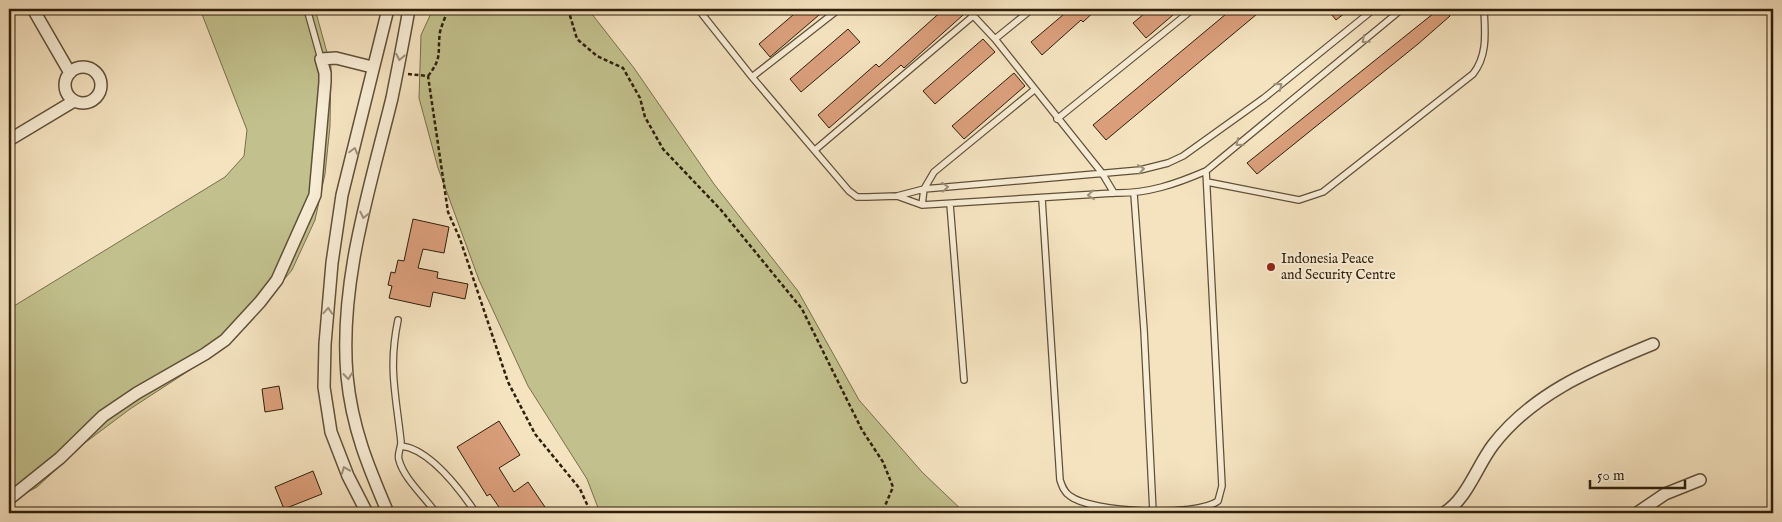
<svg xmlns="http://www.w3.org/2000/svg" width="1782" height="522" font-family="'IM FELL English',serif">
  <rect width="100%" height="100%" fill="#f5e3c0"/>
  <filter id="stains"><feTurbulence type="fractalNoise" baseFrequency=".004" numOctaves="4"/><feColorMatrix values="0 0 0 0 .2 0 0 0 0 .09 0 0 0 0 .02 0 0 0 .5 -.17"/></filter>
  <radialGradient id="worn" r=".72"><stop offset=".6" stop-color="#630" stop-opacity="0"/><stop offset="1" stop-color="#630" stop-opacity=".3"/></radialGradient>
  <!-- green -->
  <path fill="#c2c18d" stroke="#78704c" d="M200 9H315L331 67 330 126 325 174 315 220 292 270 242 330 196 366 130 409 86 442 37 487 9 502V309L225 177 244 156 247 130Z
    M433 9H588L634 68 714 184 798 291 859 400 922 472 965 513H600L587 479 528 386 479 280 438 168 419 98 421 35Z"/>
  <!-- building -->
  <path fill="#db9f7c" stroke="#2f1f0a" d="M800 9H826L770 57 759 44Z
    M944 9H958L963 15 904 68 901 65 829 128 818 115 876 64 879 67Z
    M1070 9H1097L1083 22 1081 20 1042 55 1031 42Z
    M1150 9H1180L1146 38 1133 23Z
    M1232 9H1263L1106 140 1093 125Z
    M1327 9H1350L1336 20Z
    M1439 9H1445L1450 16 1418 44 1257 174 1247 163Z
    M848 29 860 42 801 92 790 79Z
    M983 39 995 52 935 104 923 91Z
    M1014 73 1025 86 964 139 952 126Z
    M413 219 449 227 444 253 423 249 418 268 438 272 437 278 468 284 465 299 433 292 430 307 389 298 392 286 388 285 391 272 395 273 398 260 404 261Z
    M279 386 283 409 265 412 262 389Z
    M499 421 520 455 499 468 514 492 528 482 549 513H503L490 494 487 496 457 447Z
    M313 471 322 494 284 509 275 487Z"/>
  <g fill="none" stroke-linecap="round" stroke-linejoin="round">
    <defs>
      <path id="lane" d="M307 9 321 59
        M698 9 752 77 849 191 857 197H867L897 196 924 189 1140 170 1168 163 1183 156 1264 98 1374 9
        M967 9 995 39 1102 173 1114 193
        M995 39 1032 9
        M752 77 839 9
        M1057 119 1193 9
        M815 150 973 16
        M1207 182 1299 200 1323 192 1473 74C1488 55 1485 32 1484 9
        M1134 194 1144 330 1153 512
        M897 196 922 205 1114 193C1147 194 1176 184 1206 171L1402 9
        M1042 199 1060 480C1062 486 1064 492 1070 496 1092 513 1196 517 1218 501L1222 486 1206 171
        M950 204 964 380
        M922 205 924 189 934 172 1034 90
        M398 320C388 368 396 395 401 442 401 448 397 454 399 460 404 479 425 497 436 513
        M401 446C430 449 461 491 476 513"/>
      <path id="street" d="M33 9 70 73
        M65 85a18 18 0 1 1 36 0a18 18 0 1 1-36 0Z
        M9 140 74 101
        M9 499 60 458 103 416 137 393 205 354 225 340 260 302 277 280 315 195 325 82V73L321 59 336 58 372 67
        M367 513 348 476 331 432 324 387 325 344 332 263 342 195 388 9
        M388 513C368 466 352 428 347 376 339 282 370 188 392 98 398 68 404 38 409 9
        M1444 513C1467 499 1477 466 1493 445 1534 392 1593 369 1653 344
        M1637 513 1665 494 1700 480"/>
    </defs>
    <!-- lane casing -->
    <use href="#lane" stroke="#605038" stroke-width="8"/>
    <!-- street casing -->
    <use href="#street" stroke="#605038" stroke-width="14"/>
    <!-- path -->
    <path stroke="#2f1f0a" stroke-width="2.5" stroke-dasharray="4 2.5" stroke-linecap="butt" d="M568 9 577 39 597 56 623 68 640 98 645 117 663 149 721 210 802 309 862 430 883 462 893 487 882 513
      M408 74 428 76 448 212 460 239 508 382 535 434 580 489 591 513
      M428 76C443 57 437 53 440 32 442 24 446 16 448 9"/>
    <!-- lane -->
    <use href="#lane" stroke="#f8edd6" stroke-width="5.5"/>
    <!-- street -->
    <use href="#street" stroke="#f8edd6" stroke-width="11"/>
  </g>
  <!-- one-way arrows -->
  <defs><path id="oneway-chevron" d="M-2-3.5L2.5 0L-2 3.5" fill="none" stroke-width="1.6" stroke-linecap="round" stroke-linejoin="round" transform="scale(1.25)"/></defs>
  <g stroke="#9e907a">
    <use href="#oneway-chevron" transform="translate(1365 40) rotate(140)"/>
    <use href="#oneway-chevron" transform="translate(400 57) rotate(101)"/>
    <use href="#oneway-chevron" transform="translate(1279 86) rotate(-39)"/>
    <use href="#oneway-chevron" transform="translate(1239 143) rotate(140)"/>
    <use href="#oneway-chevron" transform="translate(354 151) rotate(-75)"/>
    <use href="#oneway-chevron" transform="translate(1141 169) rotate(-8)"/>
    <use href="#oneway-chevron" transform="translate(945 187) rotate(-5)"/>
    <use href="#oneway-chevron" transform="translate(1091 195) rotate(175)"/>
    <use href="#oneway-chevron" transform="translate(364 215) rotate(102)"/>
    <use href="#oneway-chevron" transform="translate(328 311) rotate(-86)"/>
    <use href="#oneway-chevron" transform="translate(348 376) rotate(84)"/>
    <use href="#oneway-chevron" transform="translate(345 470) rotate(-112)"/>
  </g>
  <!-- markers -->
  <circle fill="#8f2418" stroke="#f8edd6" stroke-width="2" cx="1271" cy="267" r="5"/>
  <g text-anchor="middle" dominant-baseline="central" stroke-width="4" stroke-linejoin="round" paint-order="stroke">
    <!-- poi labels -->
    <g font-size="14" fill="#2f1f0a" stroke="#f8edd6" text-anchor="start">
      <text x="1281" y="259">Indonesia Peace<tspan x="1281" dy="16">and Security Centre</tspan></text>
    </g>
  </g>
  <!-- margin -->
  <rect width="1782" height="522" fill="none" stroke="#f5e3c0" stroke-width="30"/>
  <rect x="10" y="10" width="1762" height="502" fill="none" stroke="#2f1f0a" stroke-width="2.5"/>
  <rect x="15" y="15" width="1752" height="492" fill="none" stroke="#2f1f0a"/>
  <!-- scale -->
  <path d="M1590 480v8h95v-8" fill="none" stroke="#2f1f0a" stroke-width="2.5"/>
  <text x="1597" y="480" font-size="15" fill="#2f1f0a" stroke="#f8edd6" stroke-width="4" paint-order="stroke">50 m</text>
  <rect width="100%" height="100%" filter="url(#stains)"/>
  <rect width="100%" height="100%" fill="url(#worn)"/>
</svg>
